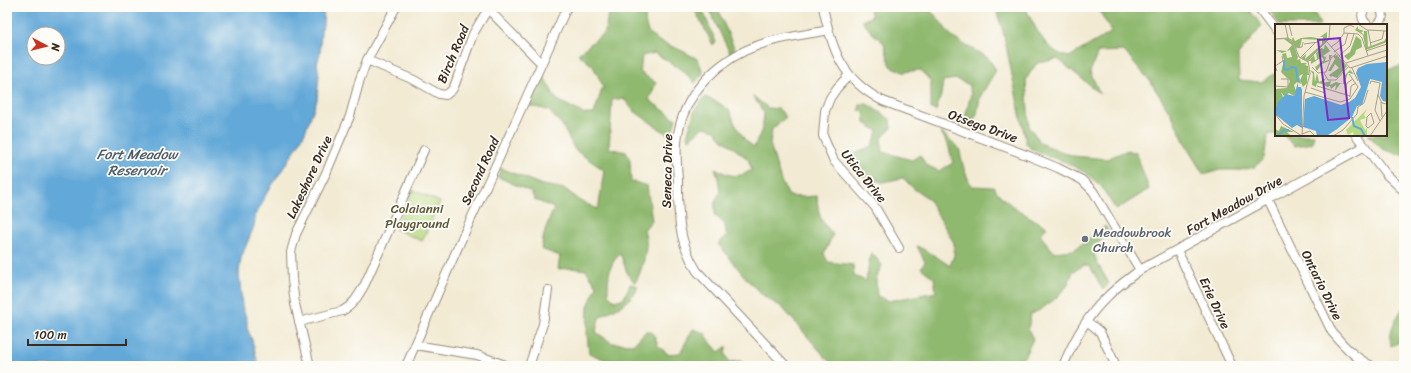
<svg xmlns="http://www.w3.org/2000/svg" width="1411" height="373" font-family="Sriracha,sans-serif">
  <rect width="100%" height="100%" fill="#fdfcf7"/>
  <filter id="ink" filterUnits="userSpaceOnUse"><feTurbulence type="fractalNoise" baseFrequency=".025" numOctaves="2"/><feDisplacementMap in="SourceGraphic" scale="8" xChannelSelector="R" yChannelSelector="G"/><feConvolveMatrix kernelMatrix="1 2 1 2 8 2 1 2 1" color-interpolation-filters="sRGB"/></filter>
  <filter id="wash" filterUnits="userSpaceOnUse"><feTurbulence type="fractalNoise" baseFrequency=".012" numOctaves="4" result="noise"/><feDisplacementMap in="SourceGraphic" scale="16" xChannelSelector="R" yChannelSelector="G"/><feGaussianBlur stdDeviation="0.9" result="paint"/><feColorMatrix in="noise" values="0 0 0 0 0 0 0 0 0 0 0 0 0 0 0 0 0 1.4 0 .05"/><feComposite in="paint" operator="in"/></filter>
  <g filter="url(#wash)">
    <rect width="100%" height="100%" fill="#f2ead3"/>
    <!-- green -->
    <path fill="#b6d981" stroke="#788250" d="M413 190 440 202 422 241 395 229Z"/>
    <!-- forest -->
    <path fill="#90b96f" stroke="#667246" d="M609 7H647C638 43 666 41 688 54 691 56 695 57 697 59 700 62 701 69 703 73L695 83 682 70 655 53 642 56 640 72 656 83 649 100 676 119 673 129V138L634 111 623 98 612 100 609 148 626 152 630 160 631 181 647 186 652 220 644 230C650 245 642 271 635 283L628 275 620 253C608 266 608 277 608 294L615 301 624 298 630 284 638 286C627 308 617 305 599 318L596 332 612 343 634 344 647 330 653 333 658 346 668 354 680 353 693 329 705 333 711 343 719 352 727 346 725 354 729 362 740 361 749 366H687L676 361 666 362 664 366H620L589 353 587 335 588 306 597 286 586 270 572 268 558 269 560 256 541 249 545 230 554 208 535 200 531 192 498 177 501 168 542 185 565 189 581 201 597 209 599 205 604 170 575 150 562 125 548 110 530 106 543 75 556 99 584 114H594L603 86 593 66 578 54 605 32Z
      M685 7H700L702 9 716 42 713 45 696 12Z
      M709 7H719L720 15 735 50 730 53 711 14Z
      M869 7H925L935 15 953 38 988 58 996 70 980 97 977 114 971 125 964 122 971 94 968 84 955 79 943 81 941 95 936 111 931 109V82L921 70 903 72 890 66 884 43 871 32 862 21 872 16Z
      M996 7H1025C1036 28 1044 51 1069 57L1112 32 1097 7H1247L1262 26 1238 55 1239 80 1261 82 1276 73V134H1268L1264 158 1255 167 1241 170H1220L1204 175 1189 151 1171 114 1150 81 1124 51 1098 52 1090 72 1100 94 1058 59 1037 63 1026 79 1029 126 1040 143 1073 156 1107 159 1128 150 1136 153 1149 189 1116 210 1101 186 1084 172 1065 162 1032 150 1026 143 1003 31 996 10Z
      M1267 7H1312L1320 25H1280Z
      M1404 64V156L1382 149 1368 135H1386V70L1402 66Z
      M753 96 768 108 779 109 786 117 772 129 770 144 781 181 789 196 802 197 817 196C818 215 820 221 833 234L824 254 828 262 853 265 854 276 866 281 871 252 882 265 876 279 877 296 889 301 936 292 934 278 921 268 925 262 917 246 934 255 950 266 954 255V243L928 198 914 189 903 178 882 182 862 176 849 158 859 151 872 146 878 131 865 123 864 112 859 110 860 104H867L890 119 891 129 881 139 883 152 912 160 920 155 926 165 939 171 953 163 948 144 940 131 959 148 964 169 971 186 994 187C1001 202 1032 218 1047 227L1040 235 1054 252 1074 250 1105 226 1110 234 1099 242 1094 251 1097 263 1109 283 1103 290 1090 266 1084 265 1073 272 1067 286 1055 299 1040 310 1031 314 1028 329 1033 339 1024 357 1010 366H833L781 306C754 295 737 265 718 244L727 236 724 222 715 216V202L720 192 718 177 715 169C731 176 736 179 752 170L748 159 722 139 715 130 704 127 689 139 687 136 695 109 705 97 719 103 730 111 735 124 745 140 754 147 762 129 764 113Z
      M1283 135H1314L1312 143 1295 146Z
      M1403 308 1404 340 1391 346C1388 332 1395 319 1403 308Z"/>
    <!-- water -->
    <path fill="#62a8d8" stroke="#4e697b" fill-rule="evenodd" d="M7 7H324L323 25 321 31 320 53 317 64 319 75 317 100 305 132 299 144 265 196 263 202 256 213 254 226 241 258 239 272 242 306 247 320V328L252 340 257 360 260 366H7ZM34 34H58V58H34Z"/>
  </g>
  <g filter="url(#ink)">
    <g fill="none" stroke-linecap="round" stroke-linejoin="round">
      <defs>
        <path id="minor" d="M486 7 541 63
          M823 7C832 50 842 80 883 101L1029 156 1058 168 1082 180 1093 191 1140 270
          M1258 7 1276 31
          M1367 7C1360 13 1361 20 1368 25
          M1377 25C1384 20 1385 13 1378 7
          M367 60 414 80 439 94 446 95 452 90 454 87 473 34 488 9
          M849 75 837 88 830 98 825 111 823 136 834 161 875 207 899 248
          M1356 135 1386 174 1404 191
          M1268 200 1332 332C1344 346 1355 358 1372 366
          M1177 250 1232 366
          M1087 321 1100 332 1116 366
          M299 322 342 311C354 305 359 294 365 284L424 150
          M415 345 477 355 508 366
          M310 366 295 304 292 280 291 252 296 234 327 171 350 116 360 79 367 60 396 7
          M406 366 458 247 500 156 567 7
          M529 366 543 324 548 290
          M786 366 697 271C678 241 678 215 678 181 677 164 675 146 679 129 688 89 721 58 759 45 781 37 805 35 828 30
          M1063 366C1073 342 1087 316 1106 298 1116 287 1128 279 1140 270L1365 146"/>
      </defs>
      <!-- minor casing -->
      <use href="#minor" stroke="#968a78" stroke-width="10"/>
      <!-- minor -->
      <use href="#minor" stroke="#fff" stroke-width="8"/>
    </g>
  </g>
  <!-- markers -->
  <circle fill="#6b7280" stroke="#fdfcf7" stroke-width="1.5" cx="1085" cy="239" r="4"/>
  <g text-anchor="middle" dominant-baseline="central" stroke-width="3.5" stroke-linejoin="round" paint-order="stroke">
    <!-- street labels -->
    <g font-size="13" fill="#3b2a1e" stroke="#fdfcf7">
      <text transform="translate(453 54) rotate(-67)">Birch Road</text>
      <text transform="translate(983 126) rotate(20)">Otsego Drive</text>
      <text transform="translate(480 171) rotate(-65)">Second Road</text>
      <text transform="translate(667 171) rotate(-89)">Seneca Drive</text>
      <text transform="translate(864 176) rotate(51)">Utica Drive</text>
      <text transform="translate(309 177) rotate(-65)">Lakeshore Drive</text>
      <text transform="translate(1234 205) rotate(-29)">Fort Meadow Drive</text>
      <text transform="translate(1322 285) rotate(64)">Ontario Drive</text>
      <text transform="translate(1215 303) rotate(65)">Erie Drive</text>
    </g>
    <!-- park labels -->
    <g font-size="13" fill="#5a5637" stroke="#fdfcf7">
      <text x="417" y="208">Colaianni<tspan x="417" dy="15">Playground</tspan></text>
    </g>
    <!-- worship labels -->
    <g font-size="13" fill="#5b616d" stroke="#fdfcf7" text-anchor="start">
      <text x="1093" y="232">Meadowbrook<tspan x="1093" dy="15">Church</tspan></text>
    </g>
    <!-- water labels -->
    <g font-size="14" font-style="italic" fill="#4b5c68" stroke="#fdfcf7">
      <text x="137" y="154">Fort Meadow<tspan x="137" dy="16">Reservoir</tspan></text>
    </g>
  </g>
  <!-- overview -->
  <g transform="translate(1275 24)">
    <rect width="112" height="112" fill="#f2ead3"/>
    <path d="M92 85 89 91 91 94 85 96 90 106 92 104V112H79L78 108 73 111 71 106Z" fill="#b6d981"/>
    <path d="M83 2V5L89 7 86 8 89 11V7H92L93 23 109 17 112 13V18L91 26 88 11 80 6ZM52 8V17L32 37 26 34 31 30 30 35 47 20V16L27 15 25 23H20L17 15 18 13 20 17 26 14 36 13 48 15V13H45ZM81 12 86 16 87 23 81 26 80 30 73 36 69 32 75 28ZM13 14 18 18 23 33 22 36 25 35 26 39H32L30 41 33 42 34 51H32V59L28 63 25 56 28 50 24 52 26 60 22 58 19 61 21 67 19 72 14 69 9 72 6 68 8 73 0 86V65L12 64 15 57 6 48 9 36 7 30 11 29 12 34 17 33 15 26 7 29 1 26 12 27 17 21 9 15 0 16ZM50 20 55 27 48 32 51 33 50 37 54 36V31H57L54 37 47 40 42 47 40 43 49 36 47 33 36 40V43V37H33L39 31 40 36 42 35 41 29 46 24 49 25ZM62 31 72 42 62 54 57 52 54 56 56 53 54 51 64 44 60 40 56 47H53L60 35 58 32ZM35 46 39 48 40 58 42 49 44 58 51 54 48 59 56 57 55 61 61 58 68 60V53L75 46 79 50 73 49 69 60H65L60 67 61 61 56 65 55 62 52 63 48 60 42 59 41 63 37 61 38 50ZM6 102 19 108H12L16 112H0V105L4 107Z" fill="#90b96f"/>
    <path d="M112 38V78L108 77 105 72 107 58 95 55 87 81 82 82 77 93 62 105 53 111 42 112 41 107 28 103 30 75 39 72 66 81 74 78 80 74 86 63 81 49 83 44 92 40ZM23 58V63H26L27 66V104L22 101 17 104 0 90V86L3 78 11 70 19 72Z" fill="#62a8d8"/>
    <path fill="none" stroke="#62a8d8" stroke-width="2" d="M9 36V45L12 46 17 43 21 44 23 58M77 93 79 102 86 105 90 112M2 112 9 106H14"/>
    <path fill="none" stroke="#a99d8b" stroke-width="1" d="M10 0 13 14M14 0 17 12M83 0 92 6 112 7M93 6 96 22M69 9V4L75 1 79 3M13 14 18 17 24 33 33 38M0 15 13 14M52 18 75 44 112 32M95 19 107 15 109 7M29 20 44 18M56 23 63 18 69 9 83 10 87 14 93 32M20 24 27 23 28 18M91 27 112 20M59 28 70 20 73 9M64 32 75 22 79 10M25 34 41 18M71 39 112 26M37 43 43 49 51 48 56 34 61 30M77 44 83 57M2 47 0 42 8 37 7 32M49 49 53 56H61L73 43M95 60 96 57 105 59 103 71 107 79 112 80M0 62 13 63V55H6M42 62 75 72M36 64 50 69M30 68 65 78 75 75 83 63 74 50M70 70 72 59 78 55M103 70 100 86 105 97M75 73 76 62 81 59M106 78 107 93M96 89 99 99 93 104 91 102 92 93ZM0 90 8 100 27 112M27 110 35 107 40 112M27 112 29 72 35 50 33 36 54 15 55 0M58 112 68 106 82 90 83 83 89 79 93 66M95 112 112 87"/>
    <path fill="#7b2cbf" fill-opacity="0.15" stroke="#7b2cbf" stroke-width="2" d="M65 14 74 94 53 96 43 16Z"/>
    <rect width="112" height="112" fill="none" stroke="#3b2a1e" stroke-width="2"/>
  </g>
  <!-- margin -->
  <rect width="1411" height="373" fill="none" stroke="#fdfcf7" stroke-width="24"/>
  <!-- north arrow -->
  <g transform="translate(46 46) rotate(97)"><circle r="19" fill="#fdfcf7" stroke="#afa8a0"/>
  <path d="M0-3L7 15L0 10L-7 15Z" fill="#c8321e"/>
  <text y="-6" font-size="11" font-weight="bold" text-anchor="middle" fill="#3b2a1e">N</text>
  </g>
  <!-- scale -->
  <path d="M28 339v6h98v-6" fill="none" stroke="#3b2a1e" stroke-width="2"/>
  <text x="34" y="339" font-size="12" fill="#3b2a1e" stroke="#fdfcf7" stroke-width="3" paint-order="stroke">100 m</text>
</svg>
